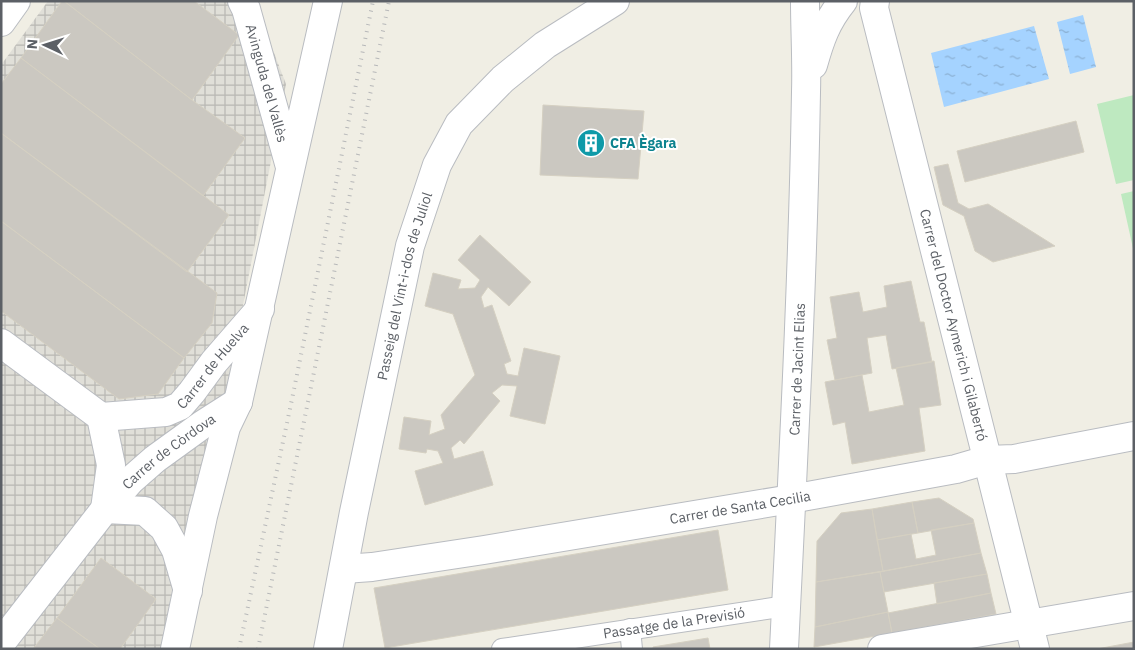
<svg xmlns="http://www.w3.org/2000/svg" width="1135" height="650" font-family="'IBM Plex Sans',sans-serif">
  <defs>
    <pattern id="industrial-grid" width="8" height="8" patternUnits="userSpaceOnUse" patternTransform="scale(1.25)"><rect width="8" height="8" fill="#e0dfd8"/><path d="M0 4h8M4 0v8" fill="none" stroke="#b9b8b3"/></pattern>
    <pattern id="water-ripples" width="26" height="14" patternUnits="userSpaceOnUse" patternTransform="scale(1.25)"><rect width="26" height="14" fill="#a5d3ff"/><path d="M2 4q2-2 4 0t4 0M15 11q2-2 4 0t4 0" fill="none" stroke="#8aafd2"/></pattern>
  </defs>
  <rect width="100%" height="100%" fill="#f0eee4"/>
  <!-- industrial -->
  <path fill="url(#industrial-grid)" d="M48 1H254L286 84 176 649H1V65Z"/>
  <!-- garden -->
  <path fill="#bee9c0" d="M1134 95V180L1116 184 1097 104Z
    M1134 191V253L1121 194Z"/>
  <!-- water -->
  <path fill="url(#water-ripples)" d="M1083 15 1096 67 1070 74 1057 22Z
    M1034 26 1049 79 944 107 931 53Z"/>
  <!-- building -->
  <path fill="#cbc8c1" stroke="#d5d0c2" d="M62 1H64L192 100 245 138 203 196 21 58Z
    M64 1H194L239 35 192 100Z
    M21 58 229 215 187 272 1 133V84Z
    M543 105 644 111 638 179 540 175Z
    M1076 121 1084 152 965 182 957 151Z
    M1 133 217 293 212 323 184 358 1 221Z
    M948 164 958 203 969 209 988 204 1055 246 993 262 975 251 964 216 943 205 934 167Z
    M1 221 184 358 158 394 119 399 1 311Z
    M480 235 531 282 509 306 488 287 481 297 484 308 492 305 511 361 504 364 507 374 518 376 524 348 560 356 545 424 510 416 517 386 502 385 492 393 500 401 464 444 460 440 451 448 454 459 483 451 493 485 425 505 415 471 443 463 438 451 427 449 426 453 399 449 404 417 431 421 429 435 445 429 441 415 475 375 453 314 425 306 433 273 461 280 458 289 475 288 480 280 458 260Z
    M911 281 920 322H924L932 362 892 369 886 335 867 338 872 373 835 380 827 340 837 338 830 297 859 292 863 312 887 307 884 286Z
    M934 361 941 405 919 408 925 451 852 464 845 422 833 425 825 382 862 375 869 412 904 405 896 368Z
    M939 498 973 519 974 523 918 533 912 502Z
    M912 502 918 533 877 540 872 509Z
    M872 509 883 571 816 582 817 541 841 513Z
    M974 523 981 553 883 571 877 540 911 534 916 559 936 555 931 530Z
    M718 530 728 590 385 648 374 588Z
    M981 553 987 574 884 592 880 572Z
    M101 558 156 599 120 649H100L57 618Z
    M880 572 888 612 815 627 816 582Z
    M987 574 991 593 937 604 934 583Z
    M991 593 996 614 892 633 888 613Z
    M888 612 892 633 814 647 815 627Z
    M57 618 100 649H33Z
    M708 638 710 649H653V647Z
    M1134 642V649H1097Z"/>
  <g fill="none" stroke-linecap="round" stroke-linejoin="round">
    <defs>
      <g id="pedestrian">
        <path d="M630 629 632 649"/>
        <path id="s1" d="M502 649 786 606"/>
      </g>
      <g id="minor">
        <path id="s2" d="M242 1 246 9 290 167"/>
        <path id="s3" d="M875 1 874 8 1035 649"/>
        <path d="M1 22 16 1"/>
        <path d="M813 65C820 40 826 22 843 1"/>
        <path d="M1 343 101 417 111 465 105 509"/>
        <path id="s4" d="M101 417 166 412 180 406 192 392 214 362 260 309"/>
        <path d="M105 509 145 511 164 528 176 550 188 591"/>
        <path id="s5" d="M344 569 372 567 484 550 791 499 956 469 987 460 1014 459 1134 436"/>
        <path id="s6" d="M1 643 105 509 131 480 155 459 202 425 238 402"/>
        <path id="s7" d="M784 649C793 463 803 278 806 92 807 62 805 32 805 1"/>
        <path d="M882 649 1134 606"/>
      </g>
      <g id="tertiary">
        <path d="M175 649 203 516 226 427 238 402 328 1"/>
        <path id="s8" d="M328 649 354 512 410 246 437 165 459 124 503 79 545 45 615 1"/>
      </g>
    </defs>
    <!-- pedestrian casing -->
    <use href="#pedestrian" stroke="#b9bcc1" stroke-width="22"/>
    <!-- minor casing -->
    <use href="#minor" stroke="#b9bcc1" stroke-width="30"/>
    <!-- tertiary casing -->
    <use href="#tertiary" stroke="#b9bcc1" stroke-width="30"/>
    <!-- pedestrian -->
    <use href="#pedestrian" stroke="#fff" stroke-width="20"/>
    <!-- minor -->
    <use href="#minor" stroke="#fff" stroke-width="28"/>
    <!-- tertiary -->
    <use href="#tertiary" stroke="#fff" stroke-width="28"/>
    <!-- rail -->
    <path stroke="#b7b8b9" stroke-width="4" stroke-dasharray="1 6" stroke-linecap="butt" d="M239 649 291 404 373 1
      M258 649 389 1"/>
  </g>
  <!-- icons -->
  <defs>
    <symbol id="building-disc" viewBox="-11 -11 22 22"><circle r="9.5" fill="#0f9aa8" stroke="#fff"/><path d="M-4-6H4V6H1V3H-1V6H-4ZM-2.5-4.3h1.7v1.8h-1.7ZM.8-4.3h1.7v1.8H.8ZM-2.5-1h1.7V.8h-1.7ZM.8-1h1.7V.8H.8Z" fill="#fff"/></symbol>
  </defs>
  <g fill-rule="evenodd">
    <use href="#building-disc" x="575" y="127" width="32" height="32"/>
  </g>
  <g text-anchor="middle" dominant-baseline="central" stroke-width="4" stroke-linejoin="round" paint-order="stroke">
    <!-- street labels -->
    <g font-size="14" fill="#5c6066" stroke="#fff">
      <text stroke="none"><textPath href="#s2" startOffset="86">Avinguda del Vallès</textPath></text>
      <text stroke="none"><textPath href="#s8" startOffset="371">Passeig del Vint-i-dos de Juliol</textPath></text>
      <text stroke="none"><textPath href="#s3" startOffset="334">Carrer del Doctor Aymerich i Gilabertó</textPath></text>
      <text stroke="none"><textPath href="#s4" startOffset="132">Carrer de Huelva</textPath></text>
      <text stroke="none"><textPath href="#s7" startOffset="280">Carrer de Jacint Elias</textPath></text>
      <text stroke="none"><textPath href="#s6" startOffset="256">Carrer de Còrdova</textPath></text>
      <text stroke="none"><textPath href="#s5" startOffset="401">Carrer de Santa Cecilia</textPath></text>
      <text stroke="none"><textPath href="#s1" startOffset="174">Passatge de la Previsió</textPath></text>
    </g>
    <!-- culture labels -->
    <g font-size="14" font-weight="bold" fill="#0d838f" stroke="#fff" text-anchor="start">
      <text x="610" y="143">CFA Ègara</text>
    </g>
  </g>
  <!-- border -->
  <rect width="1135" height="650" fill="none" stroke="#5c6066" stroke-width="5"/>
  <!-- north arrow -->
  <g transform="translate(45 45) rotate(274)" stroke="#ffffff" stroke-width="4" paint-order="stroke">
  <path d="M0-4L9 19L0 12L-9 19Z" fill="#5c6066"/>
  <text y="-8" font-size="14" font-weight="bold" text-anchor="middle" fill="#5c6066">N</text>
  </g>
</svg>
